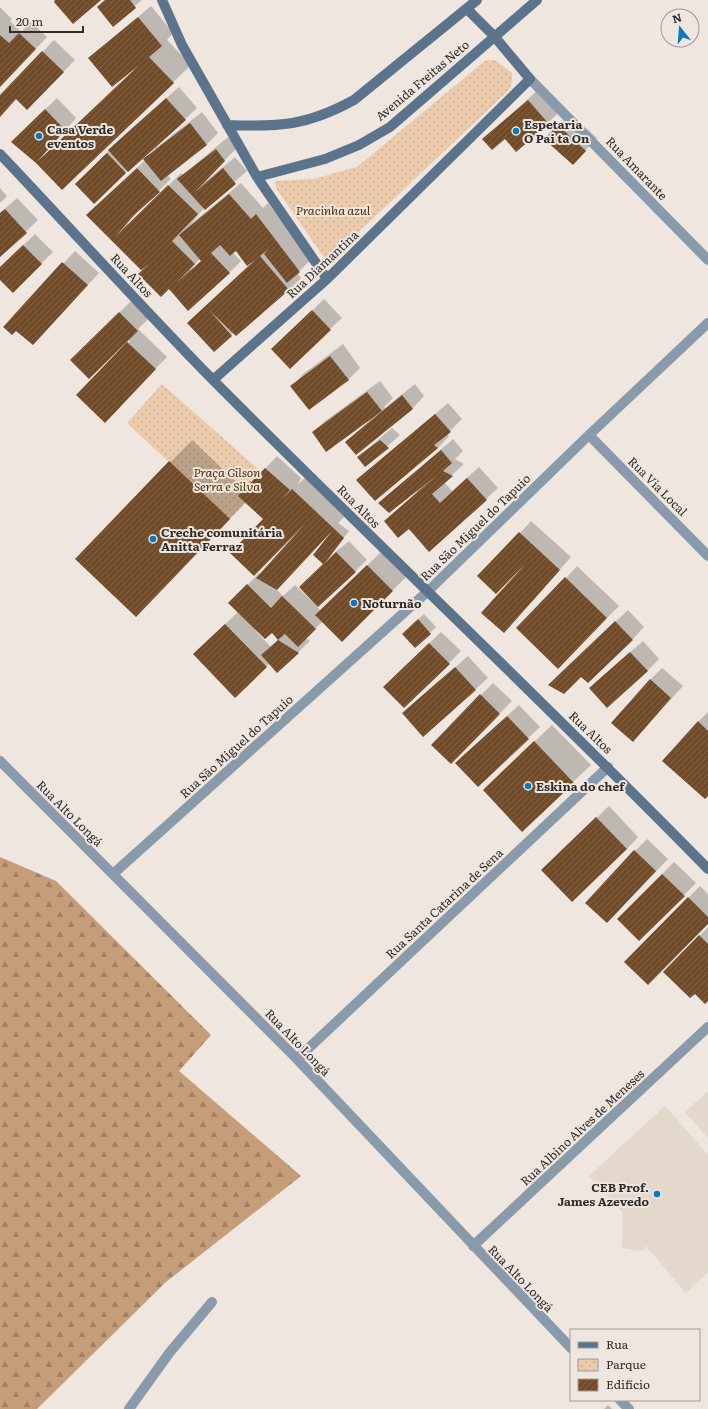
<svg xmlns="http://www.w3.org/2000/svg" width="708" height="1409" font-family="Literata,serif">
  <defs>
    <pattern id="forest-firs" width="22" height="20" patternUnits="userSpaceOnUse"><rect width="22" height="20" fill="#c69d79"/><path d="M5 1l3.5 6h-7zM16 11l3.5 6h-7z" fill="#a18063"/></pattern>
    <pattern id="park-dots" width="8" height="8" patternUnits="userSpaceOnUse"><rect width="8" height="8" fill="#eccaac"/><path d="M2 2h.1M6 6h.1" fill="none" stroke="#cbae94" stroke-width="1.8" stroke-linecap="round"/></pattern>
    <pattern id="building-hatch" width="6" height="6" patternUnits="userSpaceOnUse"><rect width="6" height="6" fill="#714c2a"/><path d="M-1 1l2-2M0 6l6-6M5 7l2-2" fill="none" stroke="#816348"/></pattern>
  </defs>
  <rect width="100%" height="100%" fill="#eee6df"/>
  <!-- built -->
  <path fill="#e4d7cb" d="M708 1091V1138L685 1112Z
    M665 1106 708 1155V1272L686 1293 646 1246 643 1251 622 1248 623 1213 589 1176Z"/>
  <!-- forest -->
  <path fill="url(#forest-firs)" d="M0 857 56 881 211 1035 179 1071 301 1176 166 1282 37 1409H0Z"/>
  <!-- park -->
  <path fill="url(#park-dots)" d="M486 60H495L512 73V82L509 90 327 262 276 188 275 181 313 179 357 167Z
    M162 384 268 478 230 519 127 423Z"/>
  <!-- shadow -->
  <path fill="#0003" fill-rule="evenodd" d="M105 0H142L113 25Z
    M151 6 173 33 167 40 191 65 62 189 138 67 90 58Z
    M0 7 12 19 10 21 21 32 31 22 47 37 0 86Z
    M54 40 75 60 27 108 17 98 0 116V96Z
    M179 87 197 108 156 146 157 147 202 112 218 133 206 145 167 175 171 179 143 206 127 224 129 225 181 173 183 175 228 137 237 148 205 180 206 181 235 157 247 171 204 208 191 224 241 183 263 208 268 203 311 260 297 273 301 278 289 290 236 335 234 332 214 351 189 323 254 261 237 250 233 253 241 261 229 273 169 288 143 271 88 215 145 160 156 148 155 147 127 170 94 203 76 184 121 138ZM200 259 202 261 191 270 190 269Z
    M540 88 560 111 548 123 505 138 484 139Z
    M57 98 76 118 48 150 24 130Z
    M570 114 597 138 573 164 559 126Z
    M0 188 7 196 0 203Z
    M17 198 38 220 0 256V213Z
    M35 234 53 252 13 291 0 278V268Z
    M75 251 99 273 44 332 4 327Z
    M324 299 342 318 330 329 285 337Z
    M131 301 149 318 138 329 167 357 104 421 77 395 130 341 128 340 72 360Z
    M343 344 360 368 348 380 292 386 303 374Z
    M380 381 393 398 384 407 385 408 415 384 424 396 413 408 356 454 346 442 369 421 368 420 313 433 325 421Z
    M448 403 462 419 447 434 449 436 438 448 375 500 358 480Z
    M392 428 400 435 365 466 358 457Z
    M453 439 463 451 455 459 464 464 444 482 452 491 479 467 498 488 486 499 409 528 385 521 417 492 416 490 379 503Z
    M192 440 245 490 277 456 301 478 298 484 305 478 344 517 338 523 349 531 327 559 349 541 367 560 317 607 321 611 385 548 410 573 342 641 323 621 306 638 310 641 277 672 270 663 235 696 206 642 238 612 230 603 259 573 261 574 302 528 301 527 265 519 246 502 158 593 77 558ZM332 530 333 531 314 555 324 563 312 575 315 602 314 603 295 585 283 596 276 589ZM256 629 272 632 279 639 271 647 255 630Z
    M531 521 571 557 504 632 523 567 520 533Z
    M577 566 619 606 570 655 566 578Z
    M628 610 644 627 633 639 588 682 581 676 561 673Z
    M424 614 436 627 415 647 409 628Z
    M441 632 461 651 449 663 396 675Z
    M643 641 659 659 647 671 603 676Z
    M468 656 488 678 423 736 416 702Z
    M662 668 683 686 633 741 650 680Z
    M493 683 512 701 463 751 481 695Z
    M519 705 540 727 528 738 469 751Z
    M708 712V795L698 722Z
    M552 725 591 765 522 830 501 773Z
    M609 806 638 837 627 849 555 858Z
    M647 839 668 859 619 910 635 851Z
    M674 862 696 883 639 940 618 919Z
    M700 886 708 894V923L626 962Z
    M708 927V1000L664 972Z
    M608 1405 612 1409H604Z"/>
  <!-- building -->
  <path fill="url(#building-hatch)" d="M55 0H101L73 24 54 2Z
    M105 0H130L136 8 113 27 97 7Z
    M138 17 162 46 149 57 174 83 62 190 36 163 11 142 45 109 65 130 38 161 138 66 112 87 88 58Z
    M19 33 36 49 0 87V35L9 43Z
    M42 51 64 72 27 110 16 99 0 117V95Z
    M166 98 186 120 128 172 108 150Z
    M528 100 549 124 516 152 505 139 492 150 482 139Z
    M190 123 207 145 161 181 143 159Z
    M558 125 586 151 573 165 544 139Z
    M216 149 225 161 194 193 223 168 236 184 205 210 177 179Z
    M107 153 126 173 94 204 75 184Z
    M137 168 160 192 134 215 115 237 168 185 198 214 172 241 195 264 176 283 201 261 179 235 229 194 251 219 256 214 300 272 287 283 264 254 269 249 260 256 289 290 236 336 209 310 232 336 214 352 187 323 256 259 247 266 236 251 230 256 220 245 211 253 230 273 188 311 169 289 161 297 138 274 149 264 141 270 86 215Z
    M5 209 27 233 0 257V213Z
    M23 245 42 264 13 293 0 280V267Z
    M62 262 88 285 33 345 16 331 12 335 3 327Z
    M312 310 331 330 290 369 271 349Z
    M119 312 138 331 89 379 70 360Z
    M127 342 156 369 105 423 76 395Z
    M330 356 349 380 309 410 290 386Z
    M367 392 382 411 326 452 312 432Z
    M402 395 413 409 356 455 345 442Z
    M435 414 451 432 434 445 438 448 375 501 356 480Z
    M380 440 389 448 365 467 357 457Z
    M441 450 452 463 443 471 453 476 432 494 440 503 467 478 487 500 429 552 409 529 398 538 384 521 436 476 389 513 378 503Z
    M169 461 230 519 136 617 75 559Z
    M265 468 290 490 282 499 292 489 344 538 324 564 336 552 356 572 318 607 299 587 323 564 313 555 332 531 277 590 256 578 305 524 254 576 230 553 263 519 238 496Z
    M519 532 560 570 504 633 481 613 527 562 496 594 477 576Z
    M367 565 393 591 342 642 315 615Z
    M565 577 607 618 558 669 516 628Z
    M247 584 271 608 282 596 316 629 298 647 285 634 278 640 299 653 277 673 261 655 278 640 272 633 265 639 228 603Z
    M418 619 431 634 415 648 402 634Z
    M615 621 633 640 588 683 581 677 564 694 548 685Z
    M225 624 267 667 235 698 193 654Z
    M429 643 450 664 404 708 383 687Z
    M630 652 648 671 607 708 589 688Z
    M455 667 476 690 423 737 402 713Z
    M650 679 671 698 633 742 611 723Z
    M480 694 500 714 451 764 431 745Z
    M507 716 529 739 478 787 455 763Z
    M698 721 708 731V796L705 799 662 761Z
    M534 741 574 783 522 832 483 790Z
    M596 817 627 849 572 902 541 870Z
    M634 850 656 871 607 923 585 903Z
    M662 874 685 896 639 941 617 919Z
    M688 897 708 917V924L648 985 624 962Z
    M699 935 708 944V1001L705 1004 695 994 690 998 663 972Z"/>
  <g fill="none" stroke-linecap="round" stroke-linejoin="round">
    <!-- street -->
    <path stroke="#899aaa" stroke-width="10" d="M530 79 708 260
      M589 435 708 556
      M0 761 297 1059 571 1348
      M113 874 427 592 589 435 708 323
      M297 1059 608 767
      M473 1246 708 1027
      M620 1400 629 1409
      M129 1409 170 1352 212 1302"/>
    <!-- secondary -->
    <path stroke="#5b748c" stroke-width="10" d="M162 0 182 45 257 177 327 279
      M227 125C280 127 306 126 354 100L477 0
      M0 154C72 230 142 308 215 382 378 546 547 704 708 869
      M257 177 325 159 359 145 390 127 537 0
      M213 380 327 279 530 79 494 36 467 9"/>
  </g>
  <!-- markers -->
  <g fill="#0a77c1" stroke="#eee6df" stroke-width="1.5">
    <circle cx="516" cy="131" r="4"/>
    <circle cx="39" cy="136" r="4"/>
    <circle cx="153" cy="539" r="4"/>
    <circle cx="354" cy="603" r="4"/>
    <circle cx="528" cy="786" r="4"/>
    <circle cx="657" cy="1194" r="4"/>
  </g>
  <g text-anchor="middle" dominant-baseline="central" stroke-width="4" stroke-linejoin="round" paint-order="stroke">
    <!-- street labels -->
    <g font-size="12" fill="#2e2b28" stroke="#eee6df">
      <text transform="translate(422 80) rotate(-40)">Avenida Freitas Neto</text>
      <text transform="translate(637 168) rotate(46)">Rua Amarante</text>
      <text transform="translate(322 264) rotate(-43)">Rua Diamantina</text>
      <text transform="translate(132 275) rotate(47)">Rua Altos</text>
      <text transform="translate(658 486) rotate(45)">Rua Via Local</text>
      <text transform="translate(359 506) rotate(45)">Rua Altos</text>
      <text transform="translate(475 527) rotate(-44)">Rua São Miguel do Tapuio</text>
      <text transform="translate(591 732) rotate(44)">Rua Altos</text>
      <text transform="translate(236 746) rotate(-42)">Rua São Miguel do Tapuio</text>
      <text transform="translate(70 813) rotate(45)">Rua Alto Longá</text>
      <text transform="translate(444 903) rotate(-43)">Rua Santa Catarina de Sena</text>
      <text transform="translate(298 1042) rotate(46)">Rua Alto Longá</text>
      <text transform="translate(582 1127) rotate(-43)">Rua Albino Alves de Meneses</text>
      <text transform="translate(521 1278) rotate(46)">Rua Alto Longá</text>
    </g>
    <!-- poi labels -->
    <g font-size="12" font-weight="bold" fill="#2e2b28" stroke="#eee6df" text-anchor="start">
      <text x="524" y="124">Espetaria<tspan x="524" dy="14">O Pai ta On</tspan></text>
      <text x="47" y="129">Casa Verde<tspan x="47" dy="14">eventos</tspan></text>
      <text x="161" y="532">Creche comunitária<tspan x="161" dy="14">Anitta Ferraz</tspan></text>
      <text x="362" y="603">Noturnão</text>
      <text x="536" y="786">Eskina do chef</text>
      <text x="649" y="1187" text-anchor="end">CEB Prof.<tspan x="649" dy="14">James Azevedo</tspan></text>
    </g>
    <!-- park labels -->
    <g font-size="12" font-style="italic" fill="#542c00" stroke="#eee6df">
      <text x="333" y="210">Pracinha azul</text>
      <text x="227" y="472">Praça Gilson<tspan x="227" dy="14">Serra e Silva</tspan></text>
    </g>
  </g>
  <!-- legend -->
  <rect x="570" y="1329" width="130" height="72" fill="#eee6df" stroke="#a19b96"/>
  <rect x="578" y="1342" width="20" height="6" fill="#5b748c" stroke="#a19b96"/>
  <text x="606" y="1349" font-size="12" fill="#2e2b28">Rua</text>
  <rect x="578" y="1359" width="20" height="12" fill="url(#park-dots)" stroke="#a19b96"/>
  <text x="606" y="1369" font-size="12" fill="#2e2b28">Parque</text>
  <rect x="578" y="1379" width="20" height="12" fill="url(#building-hatch)" stroke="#a19b96"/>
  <text x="606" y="1389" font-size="12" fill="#2e2b28">Edifício</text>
  <!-- north arrow -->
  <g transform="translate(680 28) rotate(343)"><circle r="19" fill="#eee6df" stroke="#a19b96"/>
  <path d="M0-3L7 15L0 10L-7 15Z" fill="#0a77c1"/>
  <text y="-6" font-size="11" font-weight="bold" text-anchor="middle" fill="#2e2b28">N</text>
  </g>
  <!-- scale -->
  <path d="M10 26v6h73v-6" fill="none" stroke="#2e2b28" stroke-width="2"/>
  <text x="16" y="26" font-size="12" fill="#2e2b28" stroke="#eee6df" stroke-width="3" paint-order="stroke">20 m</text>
</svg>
